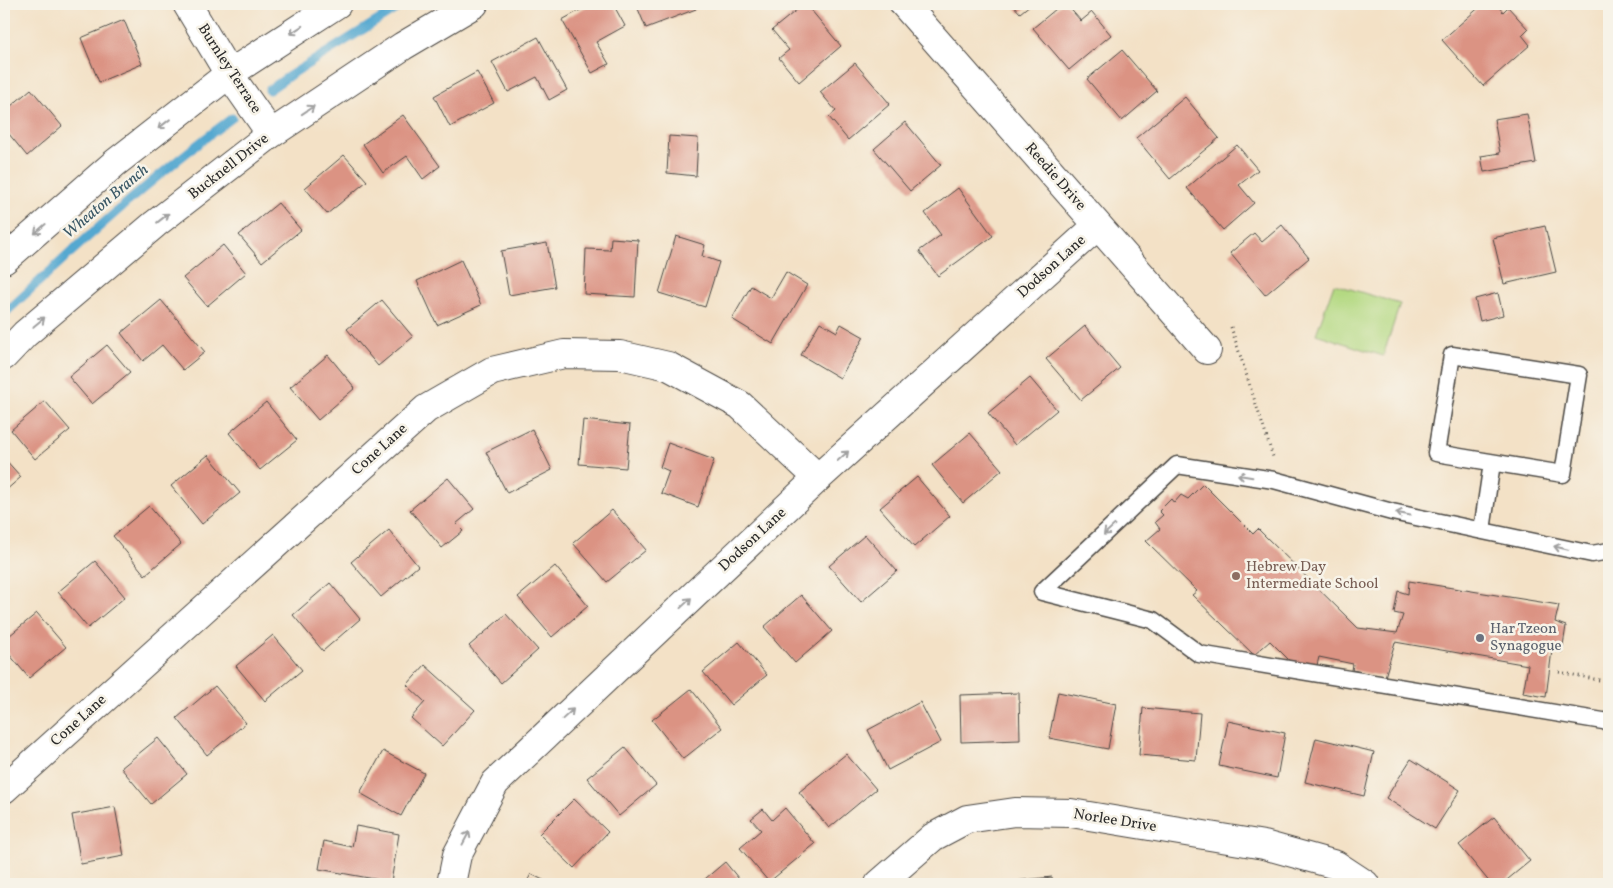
<svg xmlns="http://www.w3.org/2000/svg" width="1613" height="888" font-family="Vollkorn,serif">
  <rect width="100%" height="100%" fill="#f7f3e8"/>
  <filter id="ink" filterUnits="userSpaceOnUse"><feTurbulence type="fractalNoise" baseFrequency=".02" numOctaves="2"/><feDisplacementMap in="SourceGraphic" scale="10" xChannelSelector="R" yChannelSelector="G"/><feConvolveMatrix kernelMatrix="1 2 1 2 8 2 1 2 1" color-interpolation-filters="sRGB"/></filter>
  <filter id="wash" filterUnits="userSpaceOnUse"><feTurbulence type="fractalNoise" baseFrequency=".0096" numOctaves="4" result="noise"/><feDisplacementMap in="SourceGraphic" scale="20" xChannelSelector="R" yChannelSelector="G"/><feGaussianBlur stdDeviation="1.12" result="paint"/><feColorMatrix in="noise" values="0 0 0 0 0 0 0 0 0 0 0 0 0 0 0 0 0 1.4 0 .05"/><feComposite in="paint" operator="in"/></filter>
  <g filter="url(#wash)">
    <rect width="100%" height="100%" fill="#f3e1c6"/>
    <!-- green -->
    <path fill="#b4d982" stroke="#708256" d="M1334 284 1400 304 1383 356 1316 334Z"/>
    <g fill="none" stroke-linecap="round" stroke-linejoin="round">
      <!-- stream -->
      <path stroke="#54a8d0" stroke-width="9" d="M269 90 289 76 404 4
        M4 314C77 246 151 178 232 118"/>
    </g>
    <g id="blocks">
      <!-- building -->
      <path fill="#db9383" d="M591 4H613L625 26 596 42 609 64 592 73 562 20Z
        M636 4H694L696 9 646 28Z
        M804 4H806L841 46 799 82 779 58 789 50 772 30Z
        M1012 4H1031L1020 13Z
        M1062 4H1066L1081 21 1092 12 1111 35 1069 70 1033 28Z
        M1483 4H1496L1503 12 1508 7 1528 29 1522 35 1530 45 1483 86 1442 40Z
        M124 20 142 64 99 82 81 38Z
        M538 37 567 90 549 100 537 77 508 92 492 62Z
        M1122 50 1157 91 1122 121 1087 79Z
        M855 63 890 104 848 140 829 117 836 111 820 92Z
        M477 72 494 103 450 127 434 96Z
        M31 89 62 126 27 156 4 128V112Z
        M1185 97 1219 138 1170 179 1136 138Z
        M1527 114 1536 163 1484 172 1481 156 1500 153 1494 119Z
        M403 115 440 166 423 179 407 156 383 173 363 144Z
        M905 122 941 165 910 191 874 149Z
        M669 136 698 138 696 176 667 173Z
        M1237 145 1258 170 1239 185 1254 203 1223 230 1187 188Z
        M344 155 367 181 327 214 305 188Z
        M958 188 993 236 938 276 919 251 941 235 925 213Z
        M278 203 301 230 262 262 239 235Z
        M1282 225 1309 258 1265 295 1230 253 1254 233 1262 242Z
        M1545 226 1556 272 1504 284 1493 238Z
        M676 236 705 245 702 256 719 262 705 307 659 293Z
        M611 238 638 240 635 297 584 294 586 249 610 250Z
        M547 243 555 287 509 295 501 251Z
        M223 245 246 273 207 306 183 278Z
        M461 260 481 305 437 325 417 281Z
        M786 272 807 285 773 344 732 319 751 286 771 298Z
        M1498 293 1503 315 1480 321 1475 299Z
        M161 300 205 352 183 370 162 345 143 361 121 333Z
        M382 300 413 337 378 366 347 329Z
        M820 322 837 332 841 324 864 337 840 378 801 355Z
        M1085 326 1120 368 1081 400 1046 359Z
        M107 345 130 372 92 404 69 377Z
        M328 355 355 388 318 420 290 387Z
        M1030 378 1057 410 1015 445 988 413Z
        M45 401 70 430 35 459 11 430Z
        M266 402 297 440 260 470 229 433Z
        M583 420 630 425 626 468 579 464Z
        M532 429 552 470 507 493 486 452Z
        M970 433 1002 470 963 503 932 465Z
        M668 443 714 460 698 507 661 493 669 471 660 467Z
        M208 455 240 493 202 524 171 486Z
        M4 458 21 477 4 492Z
        M917 477 950 516 914 547 880 508Z
        M448 478 474 509 456 524 463 531 442 548 410 510Z
        M1203 484 1253 534 1258 529 1358 628 1397 633 1403 615 1394 613 1398 591 1408 594 1409 581 1559 605 1555 622 1566 626 1562 652 1552 650 1546 697 1523 693 1528 665 1395 642 1385 677 1352 670 1353 664 1319 657 1316 669 1294 665 1270 641 1254 655 1192 595 1197 591 1146 541 1160 529 1155 522 1163 515 1159 511 1171 499 1174 503 1181 495 1188 499Z
        M149 506 181 544 145 575 113 536Z
        M612 510 646 550 607 582 573 543Z
        M389 530 418 566 381 597 351 562Z
        M865 535 897 571 861 602 829 566Z
        M95 561 125 597 88 628 58 592Z
        M555 566 588 606 552 637 518 597Z
        M330 583 360 619 323 651 293 615Z
        M801 595 832 631 795 663 764 627Z
        M37 613 66 647 29 678 4 648V640Z
        M506 614 538 650 501 683 469 646Z
        M273 635 302 670 265 701 236 666Z
        M739 642 767 675 731 705 703 672Z
        M425 665 475 710 442 746 411 718 425 702 407 685Z
        M215 686 246 723 207 755 177 718Z
        M691 689 722 728 683 759 652 720Z
        M1058 692 1116 704 1108 749 1049 738Z
        M1019 693 1020 740 961 742 960 695Z
        M920 702 941 742 888 770 868 730Z
        M1143 708 1200 713 1196 760 1139 755Z
        M1228 721 1285 733 1277 778 1219 766Z
        M158 738 187 774 151 804 121 768Z
        M1316 738 1374 752 1364 796 1305 782Z
        M625 747 656 785 619 816 587 778Z
        M383 751 424 773 401 816 360 793Z
        M846 754 876 789 829 828 799 792Z
        M1411 759 1460 790 1435 829 1386 798Z
        M574 799 608 832 574 868 539 834Z
        M115 807 124 856 81 864 72 815Z
        M785 808 815 844 769 882 740 848 761 830 751 819 763 809 772 820Z
        M1494 817 1530 861 1502 884H1491L1459 845Z
        M356 826 399 834 391 882 319 869 324 841 352 847Z
        M725 862 743 884H699Z
        M531 874 551 884H526Z
        M1052 877 1053 884H996V883Z"/>
    </g>
  </g>
  <g filter="url(#ink)">
    <use href="#blocks" fill-opacity="0" stroke="#494642" stroke-width="1"/>
    <g fill="none" stroke-linecap="round" stroke-linejoin="round">
      <defs>
        <path id="lane" d="M1452 355 1579 375 1563 474 1436 453Z
          M1482 530 1492 463
          M1609 551 1592 554 1392 512 1274 480 1177 465 1042 592 1153 620 1199 654 1609 722"/>
        <path id="street" d="M187 4 229 74 271 134
          M904 4 1207 350
          M4 260 115 163 229 74 337 4
          M4 356 25 334 155 224 271 134 403 46 474 4
          M4 789 426 409 492 371 564 354 620 355 668 366 740 405 818 478
          M451 884 457 855 495 783 818 478 1097 226
          M879 884 933 837 967 819 1015 812 1071 813 1264 845 1336 865 1365 884"/>
      </defs>
      <!-- lane casing -->
      <use href="#lane" stroke="#494642" stroke-width="19"/>
      <!-- street casing -->
      <use href="#street" stroke="#494642" stroke-width="30"/>
      <!-- path -->
      <path stroke="#494642" stroke-width="3" stroke-dasharray="1 4" stroke-linecap="butt" d="M1231 327 1273 457
        M1559 672 1609 682"/>
      <!-- lane -->
      <use href="#lane" stroke="#fff" stroke-width="16"/>
      <!-- street -->
      <use href="#street" stroke="#fff" stroke-width="28"/>
    </g>
    <!-- one-way arrows -->
    <defs><path id="oneway-shaft" d="M-6 0H5M1.5-3L5.5 0L1.5 3" fill="none" stroke-width="1.6" stroke-linecap="round" stroke-linejoin="round" transform="scale(1.25)"/></defs>
    <g stroke="#a0a0a0">
      <use href="#oneway-shaft" transform="translate(296 30) rotate(147)"/>
      <use href="#oneway-shaft" transform="translate(308 110) rotate(-34)"/>
      <use href="#oneway-shaft" transform="translate(164 124) rotate(142)"/>
      <use href="#oneway-shaft" transform="translate(163 218) rotate(-38)"/>
      <use href="#oneway-shaft" transform="translate(40 229) rotate(139)"/>
      <use href="#oneway-shaft" transform="translate(39 322) rotate(-40)"/>
      <use href="#oneway-shaft" transform="translate(843 456) rotate(-42)"/>
      <use href="#oneway-shaft" transform="translate(1245 476) rotate(-171)"/>
      <use href="#oneway-shaft" transform="translate(1403 514) rotate(-169)"/>
      <use href="#oneway-shaft" transform="translate(1109 530) rotate(137)"/>
      <use href="#oneway-shaft" transform="translate(1561 548) rotate(-167)"/>
      <use href="#oneway-shaft" transform="translate(686 603) rotate(-43)"/>
      <use href="#oneway-shaft" transform="translate(568 714) rotate(-43)"/>
      <use href="#oneway-shaft" transform="translate(466 838) rotate(-62)"/>
    </g>
  </g>
  <!-- markers -->
  <circle fill="#8d6e63" stroke="#f7f3e8" stroke-width="2" cx="1236" cy="576" r="5"/>
  <circle fill="#6b7280" stroke="#f7f3e8" stroke-width="2" cx="1480" cy="638" r="5"/>
  <g text-anchor="middle" dominant-baseline="central" stroke-width="5" stroke-linejoin="round" paint-order="stroke">
    <!-- street labels -->
    <g font-size="15" fill="#2b2b2b" stroke="#f7f3e8">
      <text transform="translate(229 69) rotate(57)">Burnley Terrace</text>
      <text transform="translate(229 167) rotate(-38)">Bucknell Drive</text>
      <text transform="translate(1055 177) rotate(49)">Reedie Drive</text>
      <text transform="translate(1052 267) rotate(-42)">Dodson Lane</text>
      <text transform="translate(380 450) rotate(-42)">Cone Lane</text>
      <text transform="translate(753 540) rotate(-43)">Dodson Lane</text>
      <text transform="translate(79 721) rotate(-42)">Cone Lane</text>
      <text transform="translate(1115 821) rotate(9)">Norlee Drive</text>
    </g>
    <!-- education labels -->
    <g font-size="15" fill="#785e54" stroke="#f7f3e8" text-anchor="start">
      <text x="1246" y="567">Hebrew Day<tspan x="1246" dy="17">Intermediate School</tspan></text>
    </g>
    <!-- worship labels -->
    <g font-size="15" fill="#5b616d" stroke="#f7f3e8" text-anchor="start">
      <text x="1490" y="629">Har Tzeon<tspan x="1490" dy="17">Synagogue</tspan></text>
    </g>
    <!-- water labels -->
    <g font-size="16" font-style="italic" fill="#395765" stroke="#f7f3e8">
      <text transform="translate(106 202) rotate(-40)">Wheaton Branch</text>
    </g>
  </g>
  <!-- margin -->
  <rect width="1613" height="888" fill="none" stroke="#f7f3e8" stroke-width="20"/>
</svg>
